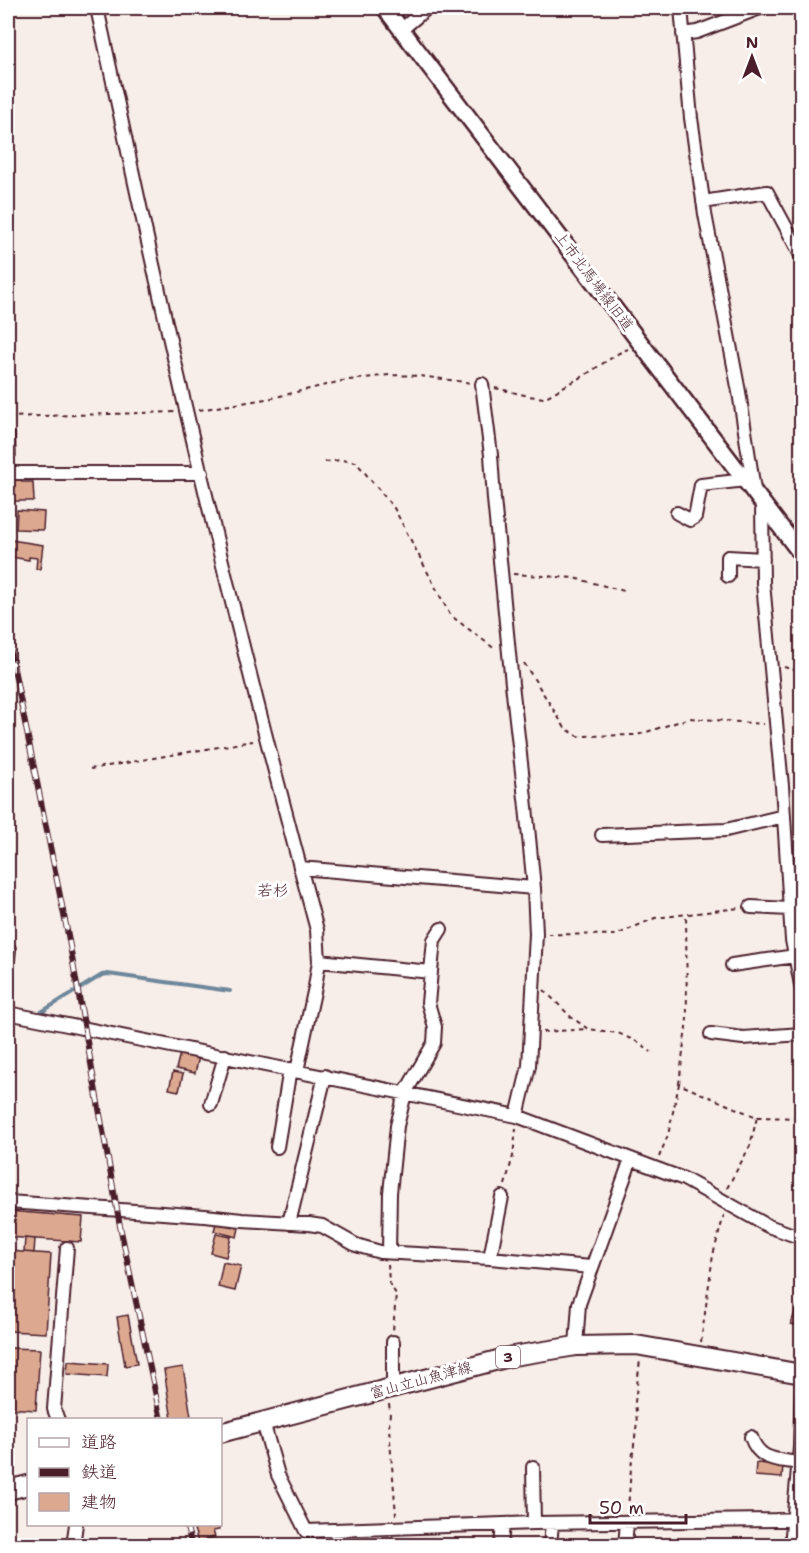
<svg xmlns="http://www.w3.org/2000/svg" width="809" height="1553" font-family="'Shantell Sans','Klee One',sans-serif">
  <rect width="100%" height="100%" fill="#f8eee9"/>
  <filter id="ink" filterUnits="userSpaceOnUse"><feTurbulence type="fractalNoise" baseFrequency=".0167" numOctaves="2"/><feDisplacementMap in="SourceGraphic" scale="12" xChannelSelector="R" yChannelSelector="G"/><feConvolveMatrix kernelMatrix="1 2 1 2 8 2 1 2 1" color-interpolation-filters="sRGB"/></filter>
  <g filter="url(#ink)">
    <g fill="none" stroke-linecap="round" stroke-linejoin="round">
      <!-- stream -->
      <path stroke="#6d879b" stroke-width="4" d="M38 1014 102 975 108 974 230 991"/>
    </g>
    <!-- building -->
    <path fill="#dca890" stroke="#4a1f2b" stroke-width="1.5" d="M8 433H15L16 456 8 457Z
      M8 480H22V482H33L34 501H8Z
      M17 510 44 512 43 530 16 529Z
      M11 540 43 545 40 569H36L37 558 29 557V560L11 557 12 548H10Z
      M180 1053 199 1057 195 1073 176 1069Z
      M173 1072 183 1074 179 1091 169 1089Z
      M8 1211 83 1217 81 1242 8 1237Z
      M216 1223 239 1228 237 1237 214 1231Z
      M216 1234 231 1237 226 1257 211 1253Z
      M25 1238 35 1239 34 1253 24 1252Z
      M8 1251 51 1254 46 1333 8 1331Z
      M223 1262 241 1266 235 1291 218 1287Z
      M797 1306 802 1307V1327L791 1324Z
      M128 1315 137 1364 125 1366 117 1317Z
      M8 1348 40 1349 36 1410 8 1408Z
      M68 1361 108 1364 107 1377 67 1374Z
      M183 1367 191 1417 172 1420 164 1370Z
      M756 1463 783 1465 782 1478 755 1476Z
      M209 1524H218L219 1530 213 1531 215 1537 198 1542 194 1529Z"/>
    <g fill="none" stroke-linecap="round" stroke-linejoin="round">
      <defs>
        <path id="minor" d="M97 8C117 99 136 191 157 282 205 500 259 716 317 930L319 961 315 987 297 1071
          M681 8 691 118 705 214 739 392 754 490
          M402 29 427 8
          M683 34 697 32 760 8
          M703 202 767 192 802 257
          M482 384 491 455 494 499 512 684 526 807 534 888 536 934 529 1066 517 1116
          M8 473H202
          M762 503 763 583 782 786 792 940 802 990
          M677 513 690 520 695 517 701 485 746 480
          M728 576V557L763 559
          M602 835 726 830 784 816
          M300 868 534 888
          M751 907 789 909
          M8 958 9 949
          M319 961 431 972
          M732 965 795 956
          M8 1013 517 1116 684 1179 768 1226 802 1238
          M711 1034 743 1038 802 1034
          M211 1104 225 1056
          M277 1147 290 1069
          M8 1202 205 1216 242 1220 309 1224 322 1226 356 1245 380 1252 490 1258 591 1267
          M289 1223 325 1076
          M389 1252 390 1193 397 1126 405 1093 434 1043 435 1027 428 1003 434 940 441 929
          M490 1258 502 1197
          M393 1342V1388
          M576 1346 579 1304 631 1159
          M58 1420 54 1409 67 1248
          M263 1422 278 1475 306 1531 534 1523 776 1520 802 1518
          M751 1437C759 1461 776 1459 798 1463
          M533 1467 534 1523
          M73 1546 76 1524
          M501 1546 503 1524
          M550 1546 552 1523
          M625 1546 627 1522
          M791 1546 800 1447 802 1386"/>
        <path id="tertiary" d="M385 8 802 555"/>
        <path id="primary" d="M220 1433 513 1356 576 1346 636 1345 802 1374
          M8 1490 28 1485"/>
      </defs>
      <!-- minor casing -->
      <use href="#minor" stroke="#4a1f2b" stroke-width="16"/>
      <!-- tertiary casing -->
      <use href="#tertiary" stroke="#4a1f2b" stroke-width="20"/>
      <!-- primary casing -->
      <use href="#primary" stroke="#4a1f2b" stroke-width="22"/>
      <!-- path -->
      <path stroke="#4a1f2b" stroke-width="2" stroke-dasharray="4.5 4.5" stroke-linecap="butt" d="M495 388 529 396 544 398 563 387 582 377 619 353 628 349
        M199 410 272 398 342 381 389 375 420 376 472 383
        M8 417 176 412
        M325 462 341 460 356 462 394 508 450 615 495 649
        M513 574 574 578 628 592
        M524 663 565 728 578 736 637 735 690 718 763 724
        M784 667 802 672
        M90 769 253 741
        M548 934 616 935 655 918 739 908
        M544 990 571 1017 588 1029 618 1033 642 1044 651 1052
        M543 1032 588 1029
        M679 1084 687 1019 686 914
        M757 1117 802 1118
        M659 1157 668 1135 679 1084 735 1108 757 1117 750 1146 726 1190
        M505 1185 513 1156 516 1129
        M388 1264 389 1283 396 1294 393 1331
        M701 1342 713 1255 724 1215
        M389 1404 390 1412 389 1428 396 1515
        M628 1510 631 1468 637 1422 635 1402 640 1360"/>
      <!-- minor -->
      <use href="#minor" stroke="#fff" stroke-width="12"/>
      <!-- tertiary -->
      <use href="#tertiary" stroke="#fff" stroke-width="15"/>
      <!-- primary -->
      <use href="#primary" stroke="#fff" stroke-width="18"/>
      <defs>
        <path id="rail" d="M8 639 68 935 120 1226 161 1420
          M186 1524 192 1546"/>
      </defs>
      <!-- rail casing -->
      <use href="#rail" stroke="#4a1f2b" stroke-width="6"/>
      <!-- rail -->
      <use href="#rail" stroke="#fff" stroke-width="4" stroke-dasharray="11" stroke-linecap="butt"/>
    </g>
  </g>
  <g text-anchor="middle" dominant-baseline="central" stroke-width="6" stroke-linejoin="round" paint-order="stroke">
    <!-- shield labels -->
    <rect fill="#fff" stroke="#80626b" stroke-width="1.5" x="496" y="1346" width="24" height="22" rx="4.5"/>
    <g font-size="14" font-weight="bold" fill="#4a1f2b">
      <text x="508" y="1357">3</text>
    </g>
    <!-- street labels -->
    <g font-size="15" fill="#4a1f2b" stroke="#fff">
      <text transform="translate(594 281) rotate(53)">上市北馬場線旧道</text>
      <text transform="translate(421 1380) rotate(-15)">富山立山魚津線</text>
    </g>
    <!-- neighbourhood labels -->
    <g font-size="16" fill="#4a1f2b" stroke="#fff">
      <text x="273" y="890">若杉</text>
    </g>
  </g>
  <!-- margin -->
  <rect width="809" height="1553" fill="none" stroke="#fff" stroke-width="30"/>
  <rect x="15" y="15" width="779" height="1523" fill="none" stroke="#4a1f2b" stroke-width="2" filter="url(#ink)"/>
  <!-- legend -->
  <rect x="27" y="1418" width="195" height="108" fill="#ffffff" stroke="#b7a5aa" stroke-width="1.5"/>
  <rect x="39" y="1438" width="30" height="9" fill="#ffffff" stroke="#b7a5aa" stroke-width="1.5"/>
  <text x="81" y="1448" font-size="18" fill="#4a1f2b">道路</text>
  <rect x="39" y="1468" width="30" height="9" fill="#4a1f2b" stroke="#b7a5aa" stroke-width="1.5"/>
  <text x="81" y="1478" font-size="18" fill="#4a1f2b">鉄道</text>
  <rect x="39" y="1493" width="30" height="18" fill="#dca890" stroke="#b7a5aa" stroke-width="1.5"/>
  <text x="81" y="1508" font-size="18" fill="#4a1f2b">建物</text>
  <!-- north arrow -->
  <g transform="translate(752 57)" stroke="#ffffff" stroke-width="4.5" paint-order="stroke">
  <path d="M0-4.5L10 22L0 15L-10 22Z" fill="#4a1f2b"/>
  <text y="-9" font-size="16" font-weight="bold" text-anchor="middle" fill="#4a1f2b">N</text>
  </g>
  <!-- scale -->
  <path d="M590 1514v9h96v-9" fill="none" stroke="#4a1f2b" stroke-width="3"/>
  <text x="599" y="1514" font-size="18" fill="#4a1f2b" stroke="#ffffff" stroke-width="4.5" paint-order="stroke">50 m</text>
</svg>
